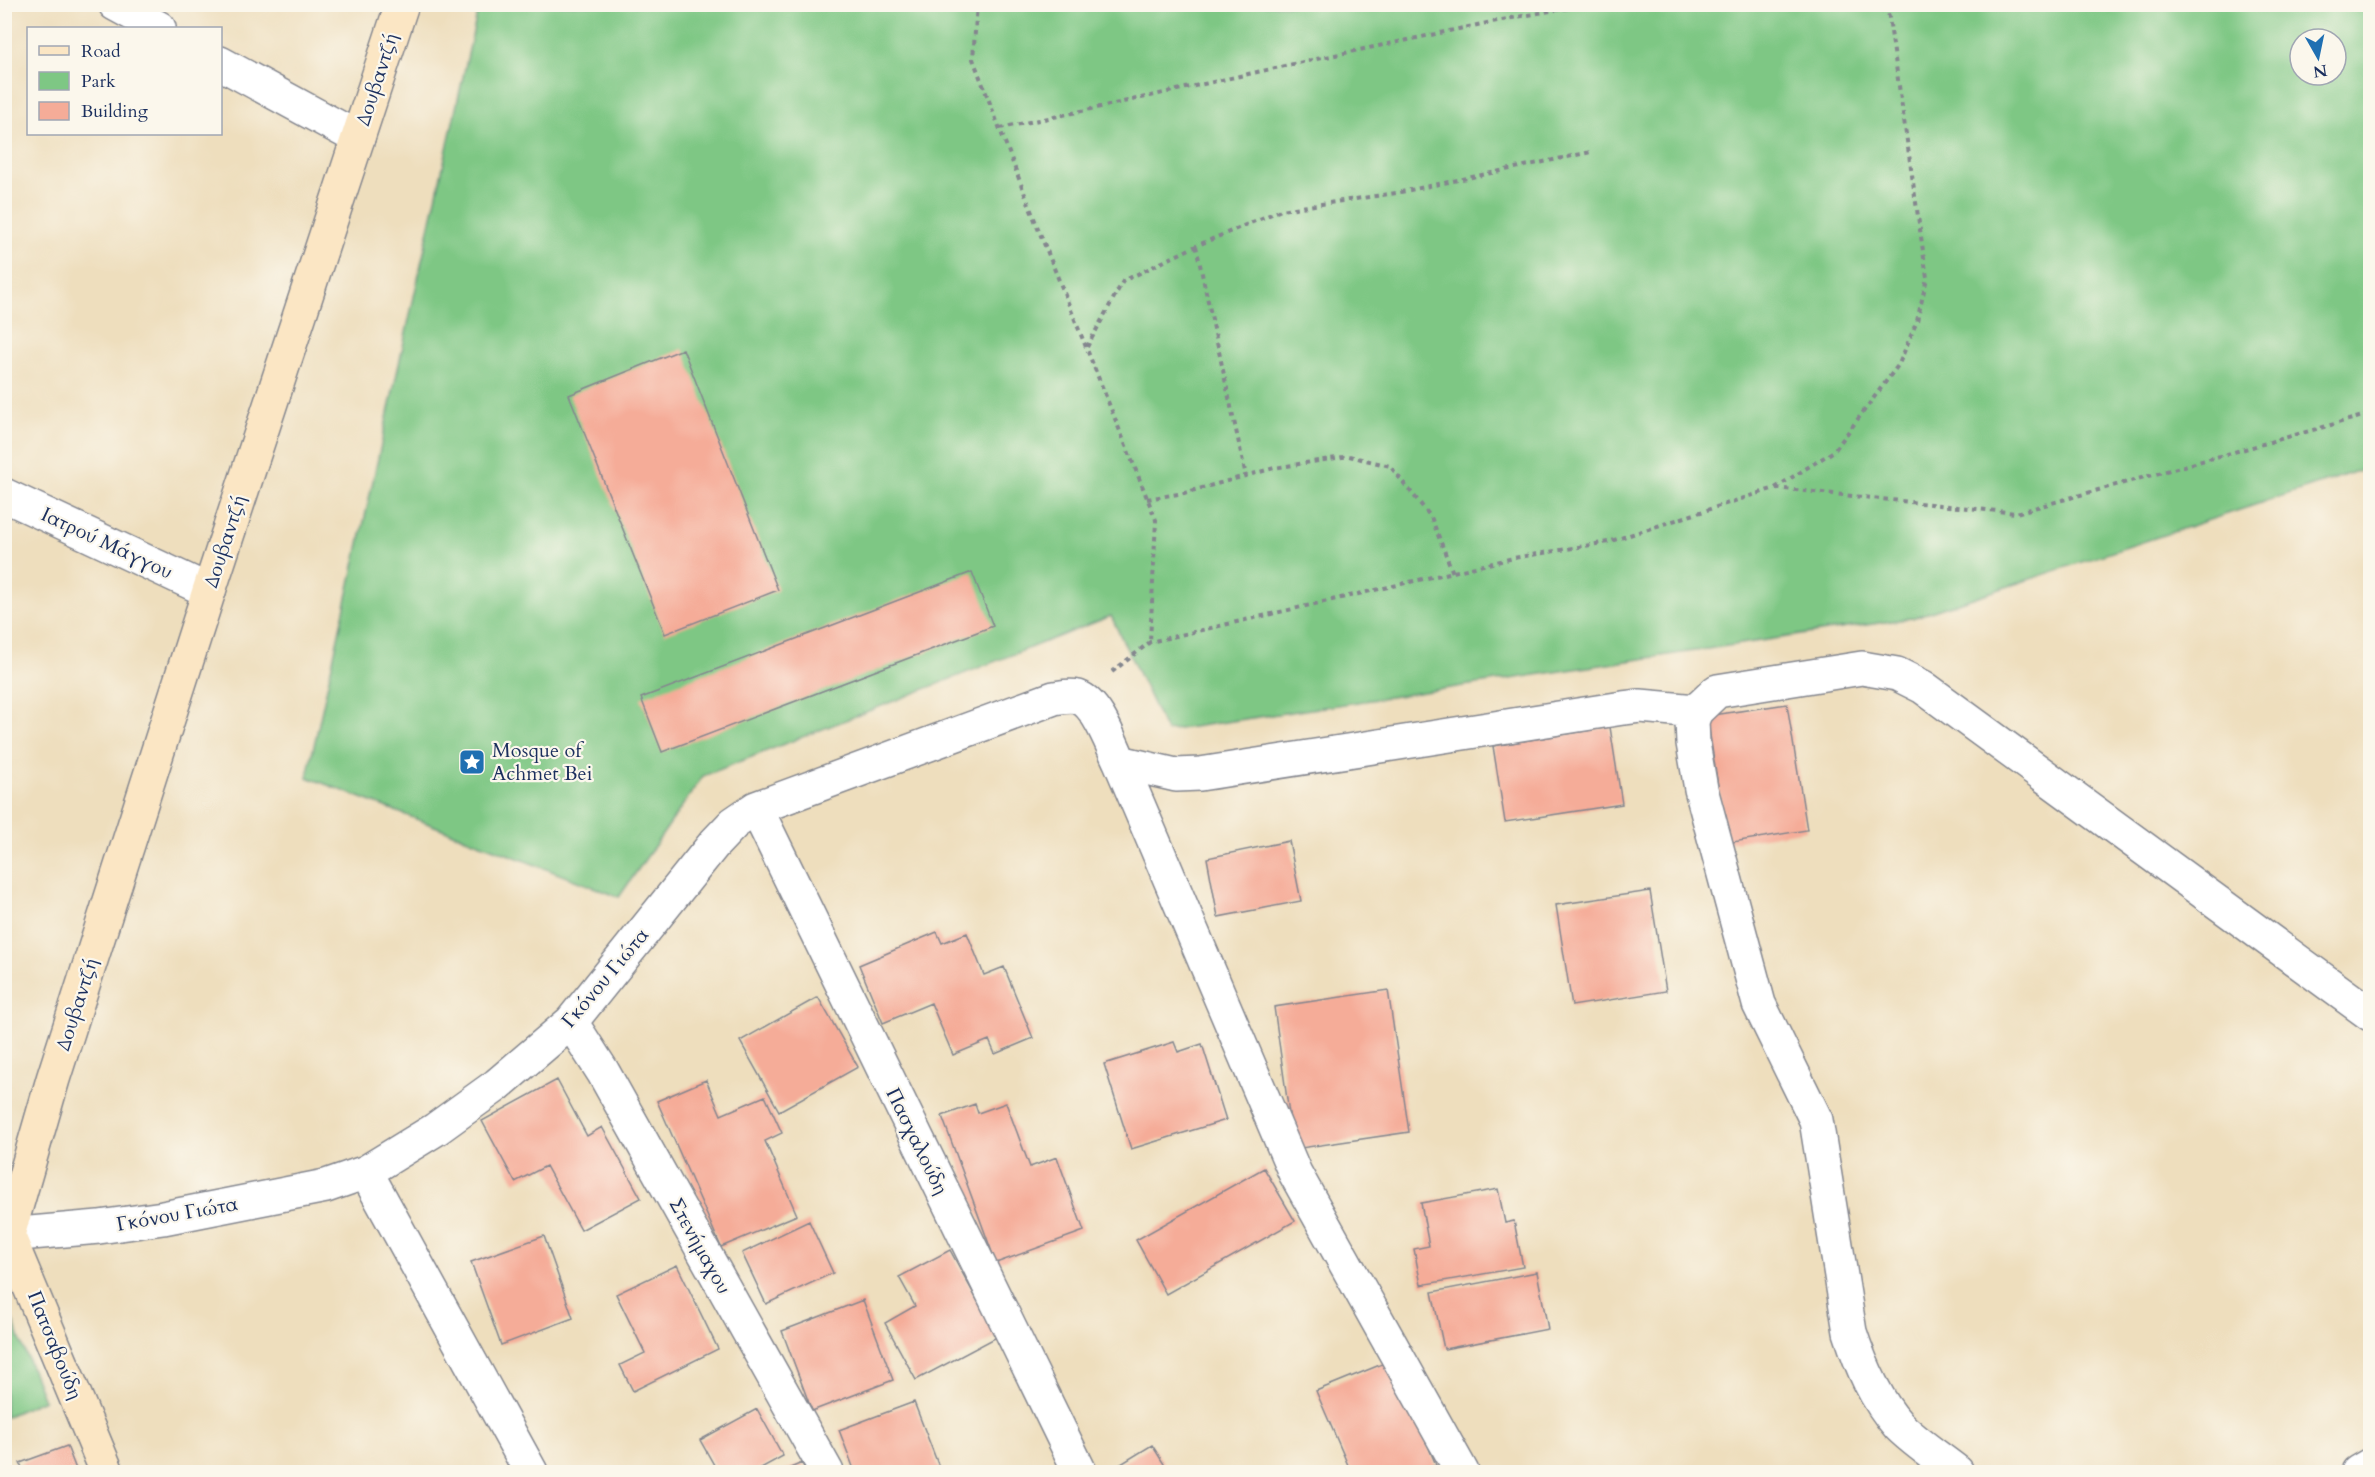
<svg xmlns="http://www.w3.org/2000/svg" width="2375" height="1477" font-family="Cardo,serif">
  <rect width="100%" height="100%" fill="#fbf7ec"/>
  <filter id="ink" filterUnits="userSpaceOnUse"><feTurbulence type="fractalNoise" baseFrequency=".0167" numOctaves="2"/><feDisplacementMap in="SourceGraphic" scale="12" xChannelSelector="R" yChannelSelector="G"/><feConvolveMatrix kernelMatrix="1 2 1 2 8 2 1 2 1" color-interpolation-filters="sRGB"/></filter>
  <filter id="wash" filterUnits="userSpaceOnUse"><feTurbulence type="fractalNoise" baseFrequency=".008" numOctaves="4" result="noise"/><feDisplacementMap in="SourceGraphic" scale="24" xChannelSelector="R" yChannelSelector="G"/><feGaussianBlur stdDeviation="1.35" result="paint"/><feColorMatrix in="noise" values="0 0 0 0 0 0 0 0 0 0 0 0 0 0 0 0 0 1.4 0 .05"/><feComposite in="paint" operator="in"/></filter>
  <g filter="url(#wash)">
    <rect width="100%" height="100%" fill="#eedebd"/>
    <!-- green -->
    <path fill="#7ec784" stroke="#4c7b71" stroke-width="1.5" fill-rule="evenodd" d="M479 5H2370V467L1912 618 1166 731 1111 616 703 776 619 897 307 777ZM2300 39H2336V75H2300Z
      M8 1309 44 1400 5 1417 4 1311Z"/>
    <g id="blocks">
      <!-- building -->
      <path fill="#f5ac98" d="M683 349 778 590 665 634 569 395Z
        M972 572 993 626 662 752 641 698Z
        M1787 704 1807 830 1727 843 1707 716Z
        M1610 727 1622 804 1505 822 1493 746Z
        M1289 841 1301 901 1218 917 1207 858Z
        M1650 891 1666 991 1572 1006 1556 905Z
        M937 932 942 943 967 933 984 975 1004 967 1033 1038 995 1054 989 1040 953 1055 931 1003 883 1023 859 965Z
        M1388 990 1409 1132 1294 1149 1274 1007Z
        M818 997 858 1067 779 1111 740 1041Z
        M1174 1042 1178 1052 1202 1044 1226 1120 1131 1149 1104 1064Z
        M557 1080 587 1136 602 1127 641 1198 581 1230 546 1166 515 1182 482 1121Z
        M706 1080 721 1115 765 1096 782 1133 765 1141 797 1215 721 1247 657 1101Z
        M1006 1103 1030 1167 1057 1157 1084 1231 996 1263 942 1116 975 1104 978 1113Z
        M1264 1168 1295 1221 1166 1294 1136 1240Z
        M1498 1189 1505 1223 1514 1221 1523 1267 1421 1285 1414 1249 1429 1246 1421 1203Z
        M809 1221 833 1273 766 1304 742 1253Z
        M544 1236 573 1318 501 1345 471 1262Z
        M950 1250 997 1337 916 1380 885 1323 915 1306 899 1277Z
        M677 1265 718 1349 633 1391 620 1365 645 1353 616 1294Z
        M1537 1272 1548 1329 1444 1349 1432 1292Z
        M863 1300 893 1380 812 1411 782 1331Z
        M1392 1360 1436 1465 1418 1472H1351L1316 1391Z
        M914 1402 941 1472H855L839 1430Z
        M757 1409 783 1456 754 1472H718L700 1440Z
        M1152 1445 1169 1472H1108Z
        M67 1446 77 1472H24L20 1463Z
        M802 1463 806 1472H781Z"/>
    </g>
  </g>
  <g filter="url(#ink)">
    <use href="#blocks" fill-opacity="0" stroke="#84868e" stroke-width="1.5"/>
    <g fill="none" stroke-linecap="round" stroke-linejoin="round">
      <defs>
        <path id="street" d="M115 4 159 28
          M220 63 358 138
          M4 495 209 591
          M1120 762 1176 775 1200 774 1623 708 1640 706 1696 711
          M756 808 1080 1472
          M571 1022 603 1072 827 1472
          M366 1172 531 1472
          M4 1232 8 1235 99 1227 163 1218 326 1186 366 1172 436 1129 497 1085 571 1022 714 844 734 823 756 808 1054 698C1061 697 1070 695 1078 697 1098 704 1111 744 1120 762L1295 1173 1462 1472
          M1957 1472C1938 1457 1916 1443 1899 1426 1875 1399 1861 1366 1850 1332L1816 1120 1759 1004 1701 789 1693 743 1692 721 1696 711 1717 691 1862 668 1897 674 1923 687 2370 1014
          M2358 1472 2370 1465"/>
        <path id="secondary" d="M107 1472 8 1235 53 1079 209 591 402 4"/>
      </defs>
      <!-- street casing -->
      <use href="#street" stroke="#84868e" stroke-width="36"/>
      <!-- secondary casing -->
      <use href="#secondary" stroke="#84868e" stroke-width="36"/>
      <!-- path -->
      <path stroke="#84868e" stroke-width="4" stroke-dasharray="4.5 4.5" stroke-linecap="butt" d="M977 4 973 59 1039 231 1156 520 1150 642
        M1000 128C1135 101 1268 68 1403 41 1468 27 1533 12 1599 4
        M1196 246 1246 476
        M1087 347 1123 281 1196 246 1281 210 1396 193 1591 152
        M1776 488 2016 513 2370 414
        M1147 499 1184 493 1274 468 1349 456 1390 466 1431 517 1453 573
        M1112 672 1150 642 1514 558 1608 542 1775 488 1834 451 1899 364 1917 321 1927 278 1887 4"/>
      <!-- street -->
      <use href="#street" stroke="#fff" stroke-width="33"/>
      <!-- secondary -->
      <use href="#secondary" stroke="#fbe6c4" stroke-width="33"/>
    </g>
  </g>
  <!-- icons -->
  <defs>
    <symbol id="sight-square" viewBox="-11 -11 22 22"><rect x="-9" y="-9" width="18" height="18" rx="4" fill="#1f6fb2" stroke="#fbf7ec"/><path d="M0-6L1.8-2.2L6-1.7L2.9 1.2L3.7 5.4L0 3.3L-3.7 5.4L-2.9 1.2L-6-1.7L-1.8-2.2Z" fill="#fff"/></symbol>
  </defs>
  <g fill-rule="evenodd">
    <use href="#sight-square" x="457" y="747" width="30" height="30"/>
  </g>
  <g text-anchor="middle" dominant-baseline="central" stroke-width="4.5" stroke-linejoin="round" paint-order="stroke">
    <!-- street labels -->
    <g font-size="20" fill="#1b2f5e" stroke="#fbf7ec">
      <text transform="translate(377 79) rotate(-72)">Δουβαντζή</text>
      <text transform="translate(225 541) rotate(-72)">Δουβαντζή</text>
      <text transform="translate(107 543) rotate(25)">Ιατρού Μάγγου</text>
      <text transform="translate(605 978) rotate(-50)">Γκόνου Γιώτα</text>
      <text transform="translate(77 1004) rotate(-72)">Δουβαντζή</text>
      <text transform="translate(917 1141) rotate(64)">Πασχαλούδη</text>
      <text transform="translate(177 1214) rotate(-10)">Γκόνου Γιώτα</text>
      <text transform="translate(700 1246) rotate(61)">Στενήμαχου</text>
      <text transform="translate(55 1345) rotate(68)">Πατσαβούδη</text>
    </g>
    <!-- poi labels -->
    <g font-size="20" fill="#1b2f5e" stroke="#fbf7ec" text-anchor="start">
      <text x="492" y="750">Mosque of<tspan x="492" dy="23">Achmet Bei</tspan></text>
    </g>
  </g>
  <!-- margin -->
  <rect width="2375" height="1477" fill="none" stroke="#fbf7ec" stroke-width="24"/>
  <!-- legend -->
  <rect x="27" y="27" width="195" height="108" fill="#fbf7ec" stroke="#a1a7b3" stroke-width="1.5"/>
  <rect x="39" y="46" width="30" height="9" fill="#fbe6c4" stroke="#a1a7b3" stroke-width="1.5"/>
  <text x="81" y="57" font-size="18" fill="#1b2f5e">Road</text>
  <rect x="39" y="72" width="30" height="18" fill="#7ec784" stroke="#a1a7b3" stroke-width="1.5"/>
  <text x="81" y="87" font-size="18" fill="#1b2f5e">Park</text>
  <rect x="39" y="102" width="30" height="18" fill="#f5ac98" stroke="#a1a7b3" stroke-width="1.5"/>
  <text x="81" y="117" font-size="18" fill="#1b2f5e">Building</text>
  <!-- north arrow -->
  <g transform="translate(2318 57) rotate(171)"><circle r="28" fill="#fbf7ec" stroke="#a1a7b3" stroke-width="1.5"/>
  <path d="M0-4.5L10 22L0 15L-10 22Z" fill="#1f6fb2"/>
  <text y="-9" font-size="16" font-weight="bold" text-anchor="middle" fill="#1b2f5e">N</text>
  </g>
</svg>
